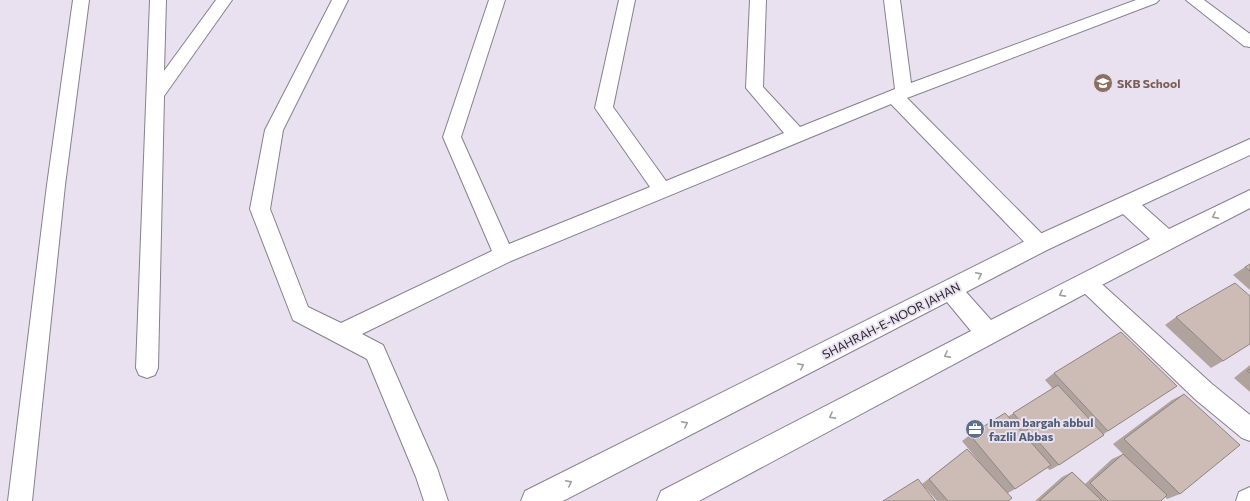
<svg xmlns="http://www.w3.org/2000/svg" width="1250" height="501" font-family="Commissioner,sans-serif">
  <rect width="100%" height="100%" fill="#e9e1f0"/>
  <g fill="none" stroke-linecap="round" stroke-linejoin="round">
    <defs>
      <path id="street" d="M73 0H89L65 185 32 501H8L47 185Z
        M150 0H166L164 71 216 0H232L164 96 158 368 155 375 147 378 139 375 136 368Z
        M332 0H348L283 130 270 209 308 307 341 323 492 251 443 137 489 0H505L461 137 509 244 650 187 595 108 619 0H635L613 107 666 181 784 133 746 88 750 0H766L763 87 800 127 895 89 884 0H900L911 83 1136 0H1159L1156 3 907 98 1046 238 1049 244 1046 250 1039 252 1032 250 891 104 511 261 362 334 383 345 437 468 448 501H424L416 477 367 359 293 320 250 209 265 130Z
        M1186 0H1204L1250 34V47L1244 46Z
        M1086 273 1093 276 1212 384 1250 415V441L1242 438 1196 400 1079 288 1076 282 1079 276Z
        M1250 487V501H1236L1239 492Z"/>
      <path id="secondary" d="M1250 139V155L1142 205 1169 229 1250 190V208L1094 289 699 501H657L661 491 971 331 947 302 563 501H521L525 491 1031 238ZM1123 214 1150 239 991 320 966 292 1047 250Z"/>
    </defs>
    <!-- street casing -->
    <use href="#street" stroke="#87808d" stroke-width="2"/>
    <!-- secondary casing -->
    <use href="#secondary" stroke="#87808d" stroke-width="2"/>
    <!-- street -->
    <use href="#street" fill="#fff" fill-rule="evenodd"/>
    <!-- secondary -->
    <use href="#secondary" fill="#fff" fill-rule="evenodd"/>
  </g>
  <!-- wall -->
  <path fill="#b0a29c" d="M1250 264V290L1233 275 1245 267Z
    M1176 317 1223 361 1211 368 1165 325Z
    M1250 365V392L1234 378Z
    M1054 373 1108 431 1104 434 1059 465 1050 470 1047 468 1015 489 1008 493V501H937L922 484 967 449 985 469 962 441 970 435 1009 416 1053 389 1045 380Z
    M1184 394 1180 494 1167 499 1165 497 1161 501H1035L1062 477 1072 472 1085 484 1112 459 1123 454 1113 444 1172 400Z"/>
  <!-- building -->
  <path fill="#cdbcb5" stroke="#90847f" d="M1250 264V271L1245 267Z
    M1235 283 1250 296V344L1223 361 1176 317Z
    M1121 332 1177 386 1108 431 1054 373Z
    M1250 369V373L1247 371Z
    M1058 385 1104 435 1059 465 1013 413Z
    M1184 394 1240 445 1180 494 1124 439Z
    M1005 413 1051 465 1015 489 970 435Z
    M967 449 1012 498 1008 501H948L929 479Z
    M1123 454 1167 495 1161 501H1108L1090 483Z
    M1072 472 1102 501H1039Z
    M918 479 935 501H883Z"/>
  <!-- one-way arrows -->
  <defs><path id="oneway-chevron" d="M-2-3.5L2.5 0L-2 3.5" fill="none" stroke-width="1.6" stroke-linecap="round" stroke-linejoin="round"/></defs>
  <g stroke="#9e9da0">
    <use href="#oneway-chevron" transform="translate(1215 216) rotate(152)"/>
    <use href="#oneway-chevron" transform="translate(979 275) rotate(-27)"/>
    <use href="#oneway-chevron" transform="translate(1062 294) rotate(152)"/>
    <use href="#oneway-chevron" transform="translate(947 355) rotate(152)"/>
    <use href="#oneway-chevron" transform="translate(801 366) rotate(-27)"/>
    <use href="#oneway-chevron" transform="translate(832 416) rotate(152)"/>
    <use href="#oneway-chevron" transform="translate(685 424) rotate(-27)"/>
    <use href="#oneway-chevron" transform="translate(569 483) rotate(-27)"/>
  </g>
  <!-- icons -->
  <defs>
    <symbol id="school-disc" viewBox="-11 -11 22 22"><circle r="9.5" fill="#8d6e63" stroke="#e9e1f0"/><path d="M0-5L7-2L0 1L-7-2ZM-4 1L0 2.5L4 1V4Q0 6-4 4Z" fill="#fff"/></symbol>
    <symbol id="office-disc" viewBox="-11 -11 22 22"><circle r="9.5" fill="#5c6f8a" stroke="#e9e1f0"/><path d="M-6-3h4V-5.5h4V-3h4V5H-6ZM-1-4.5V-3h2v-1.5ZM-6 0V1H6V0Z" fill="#fff"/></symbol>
  </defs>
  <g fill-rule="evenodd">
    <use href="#school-disc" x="1092" y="72" width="22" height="22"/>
    <use href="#office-disc" x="964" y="418" width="22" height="22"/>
  </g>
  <g text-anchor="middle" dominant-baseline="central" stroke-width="4" stroke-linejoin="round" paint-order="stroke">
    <!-- education labels -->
    <g font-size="12" font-weight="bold" fill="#785e54" stroke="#e9e1f0" text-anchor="start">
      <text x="1117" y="83">SKB School</text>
    </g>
    <!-- street labels -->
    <g font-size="12" fill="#28252b" stroke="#e9e1f0">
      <text transform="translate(891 320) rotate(-27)">SHAHRAH-E-NOOR JAHAN</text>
    </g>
    <!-- service labels -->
    <g font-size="12" font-weight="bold" fill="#4e5e75" stroke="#e9e1f0" text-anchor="start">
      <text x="989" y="422">Imam bargah abbul<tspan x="989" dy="14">fazlil Abbas</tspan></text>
    </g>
  </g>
</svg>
